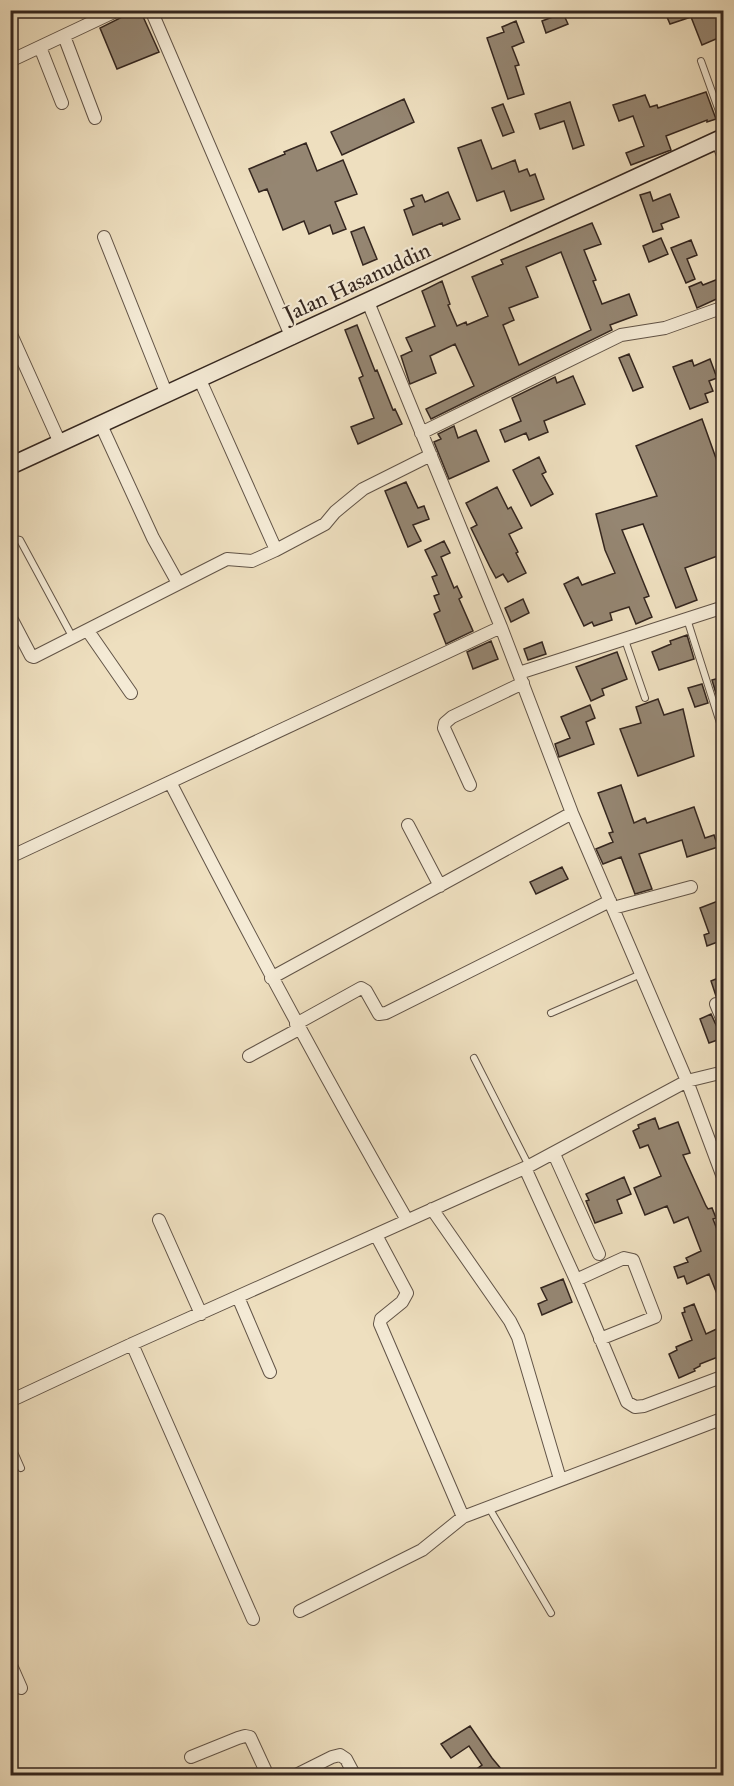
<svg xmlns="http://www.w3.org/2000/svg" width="734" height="1786" font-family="'IM FELL Great Primer',serif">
  <rect width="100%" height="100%" fill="#eedfbf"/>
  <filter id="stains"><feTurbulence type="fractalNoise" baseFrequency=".00333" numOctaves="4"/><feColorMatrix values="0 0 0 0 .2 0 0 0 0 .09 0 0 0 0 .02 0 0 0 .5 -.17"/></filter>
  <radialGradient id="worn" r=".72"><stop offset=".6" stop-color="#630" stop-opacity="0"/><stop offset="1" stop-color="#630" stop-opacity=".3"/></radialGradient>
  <!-- building -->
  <path fill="#958672" stroke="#34261f" stroke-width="1.5" fill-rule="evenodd" d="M136 10H140L159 52 117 69 100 28Z
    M664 10H723V36L702 45 691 17 670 24Z
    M563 13 568 24 546 33 542 21Z
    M516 21 524 42 512 47 519 65 515 66 524 94 508 99 487 38 504 32 502 27Z
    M706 92 716 119 707 122V120L666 136 671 150 631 165 626 153 644 146 633 116 619 121 613 105 645 95 650 107 657 105 658 108Z
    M404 99 414 122 342 155 331 132Z
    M570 102 584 145 573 149 564 121 540 129 535 114Z
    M503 104 514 132 503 136 492 108Z
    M481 140 492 169 515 160 519 172 527 169 530 176 535 174 544 199 511 211 504 191 477 201 458 148Z
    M306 143 317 171 343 160 357 194 335 202 346 229 333 234 330 225 309 234 304 221 283 230 267 189 259 192 249 169 285 154 284 152Z
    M448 192 460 219 443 226 442 223 413 235 404 210 414 206 411 199 422 195 425 202Z
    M650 192 653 201 670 194 679 217 661 224 663 229 653 232 640 195Z
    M592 223 601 244 584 250 596 280 593 281 602 304 629 294 637 315 610 325 612 330 431 419 426 409 474 386 455 344 430 356 436 373 410 384 401 356 412 351 406 338 435 326 422 291 442 281 450 304 448 305 457 326 466 322 467 325 488 316 472 277 503 264 501 260ZM561 252 591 330 519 365 503 325 514 320 509 308 538 297 526 267Z
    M364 227 377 259 363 265 351 232Z
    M661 238 668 254 649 262 643 246Z
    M691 240 697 255 687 259 695 279 686 283 671 248Z
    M723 277V296L697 308 689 287 701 282 703 285Z
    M357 325 375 371 377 370 393 410 395 409 402 424 358 444 351 427 374 418 359 378 363 376 345 330Z
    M629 354 643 387 633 391 619 358Z
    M710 359 717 378 709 381 713 391 705 394 708 402 690 409 673 367 692 360 694 366Z
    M573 376 585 404 544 421 548 432 529 440 526 433 505 442 500 430 521 421 512 398 555 377 557 383Z
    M702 419 723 478V554L685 568 697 600 676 608 643 524 622 530 649 596 644 598 652 617 636 624 629 607 610 613 612 620 594 626 592 622 584 626 564 584 578 577 582 585 615 573 605 550 596 514 657 496 636 446Z
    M454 426 458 438 476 430 489 461 449 479 434 442 441 439 438 434Z
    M539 457 546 472 542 474 553 494 531 506 513 470Z
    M406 482 418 508 424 506 429 519 413 525 421 541 408 547 385 491Z
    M497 487 508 509 511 507 522 528 509 534 518 552 516 553 526 573 508 582 503 574 496 578 490 567 471 528 477 525 466 503Z
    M444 541 450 553 441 557 454 588 457 586 462 597 459 599 473 631 446 644 434 614 440 611 434 596 439 594 432 577 437 575 425 550Z
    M523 599 529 613 511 622 505 608Z
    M687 635 694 659 659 670 652 652 671 644 670 641Z
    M491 641 498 659 473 669 467 652Z
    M542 642 546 654 528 660 524 649Z
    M617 652 627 679 602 689 604 695 591 701 576 667Z
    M723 677V717L712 680Z
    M702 684 708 703 695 707 688 688Z
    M658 699 664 715 683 709 694 756 638 776 620 729 641 723 636 707Z
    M590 705 595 718 586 722 594 744 559 757 555 744 570 738 561 717Z
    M621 785 634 823 645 818 647 823 694 807 705 838 714 835 718 847 687 857 682 840 639 854 652 889 635 894 621 857 603 864 596 849 613 842 609 833 613 832 598 793Z
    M562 867 568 879 536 894 530 882Z
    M723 899V940L707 946 704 935 709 933 700 908Z
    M723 976V1001L716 996 711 981Z
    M711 1014 717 1027 722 1031 723 1038 709 1043 700 1019Z
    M655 1118 659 1129 678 1122 690 1153 683 1155 706 1206 708 1209 712 1208 716 1218 713 1219 723 1245V1309L709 1274 687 1284 684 1276 678 1278 674 1267 688 1262 686 1258 701 1251 688 1217 674 1223 667 1206 645 1215 634 1188 661 1176 648 1145 640 1148 633 1131 639 1128 638 1125Z
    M624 1177 631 1194 617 1200 622 1213 595 1223 586 1201 589 1200 586 1194Z
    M563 1279 572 1302 542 1315 538 1304 547 1300 541 1288Z
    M694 1304 706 1334 723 1326V1355L700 1364V1366L694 1369 695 1371 679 1378 669 1354 677 1350 676 1347 692 1340 682 1313 685 1312 684 1308Z
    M470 1726 492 1758 507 1776H467L482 1765 469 1746 451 1758 441 1744Z"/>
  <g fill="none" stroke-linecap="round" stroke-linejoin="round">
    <defs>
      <path id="service" d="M701 61 724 125
        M10 538 20 540 73 638
        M687 619 721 726
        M625 640 645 698
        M551 1013 641 974
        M474 1058 529 1166
        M10 1443 21 1468
        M488 1506 551 1613"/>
      <path id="minor" d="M151 10 292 338
        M64 36 95 118
        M40 47 62 103
        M10 61 118 10
        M717 140 724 158
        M104 237 167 395
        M368 302 501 627 572 813 687 1081 724 1180
        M10 332 60 443
        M200 380 276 550
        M101 425 153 538 178 583
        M421 433 621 335 665 328 724 307
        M10 616 31 656 34 657 227 559 252 561 276 550 325 524 335 512 363 489 431 455
        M88 631 131 693
        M519 673 724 607
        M170 782C246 930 324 1076 407 1220
        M470 785 444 728 445 723 452 717 523 683
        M408 825 440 886
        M10 857 501 627
        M613 908 691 887
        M271 978 572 813
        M716 1004 724 1023
        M296 1024 361 988 366 991 379 1014 386 1013 610 901
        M249 1056 299 1029
        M554 1154 599 1254
        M525 1168 576 1280 627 1402 635 1407 644 1406 724 1376
        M432 1209 510 1321 518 1337 560 1479
        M159 1220 201 1314
        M376 1235 407 1293 402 1302 381 1319 380 1324 463 1517 724 1418
        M576 1280 624 1258 633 1260 655 1317 600 1339
        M238 1297 270 1372
        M132 1344 253 1619
        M10 1401 132 1344 529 1166 687 1081 724 1072
        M300 1611 422 1550 463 1517
        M10 1663 21 1688
        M191 1757 238 1738 245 1736 250 1737 268 1776
        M294 1776 332 1757 340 1755 346 1759 355 1776"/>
      <path id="secondary" d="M10 466 724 137"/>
    </defs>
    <!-- service casing -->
    <use href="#service" stroke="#625447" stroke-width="8"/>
    <!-- minor casing -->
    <use href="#minor" stroke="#625447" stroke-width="14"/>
    <!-- secondary casing -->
    <use href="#secondary" stroke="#34261f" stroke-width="19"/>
    <!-- service -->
    <use href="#service" stroke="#f4ead5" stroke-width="6"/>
    <!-- minor -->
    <use href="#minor" stroke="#f4ead5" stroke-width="12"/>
    <!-- secondary -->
    <use href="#secondary" stroke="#f4ead5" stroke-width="16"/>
  </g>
  <g text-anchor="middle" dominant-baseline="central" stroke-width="4.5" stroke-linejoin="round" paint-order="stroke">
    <!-- street labels -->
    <g font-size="22" fill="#34261f" stroke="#f4ead5">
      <text transform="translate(357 282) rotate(-25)">Jalan Hasanuddin</text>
    </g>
  </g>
  <!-- margin -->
  <rect width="734" height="1786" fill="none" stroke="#eedfbf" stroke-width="36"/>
  <rect x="12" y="12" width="710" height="1762" fill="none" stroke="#34261f" stroke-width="3"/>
  <rect x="18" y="18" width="698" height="1750" fill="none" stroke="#34261f" stroke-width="1.5"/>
  <rect width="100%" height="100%" filter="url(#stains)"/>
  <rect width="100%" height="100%" fill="url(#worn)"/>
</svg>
